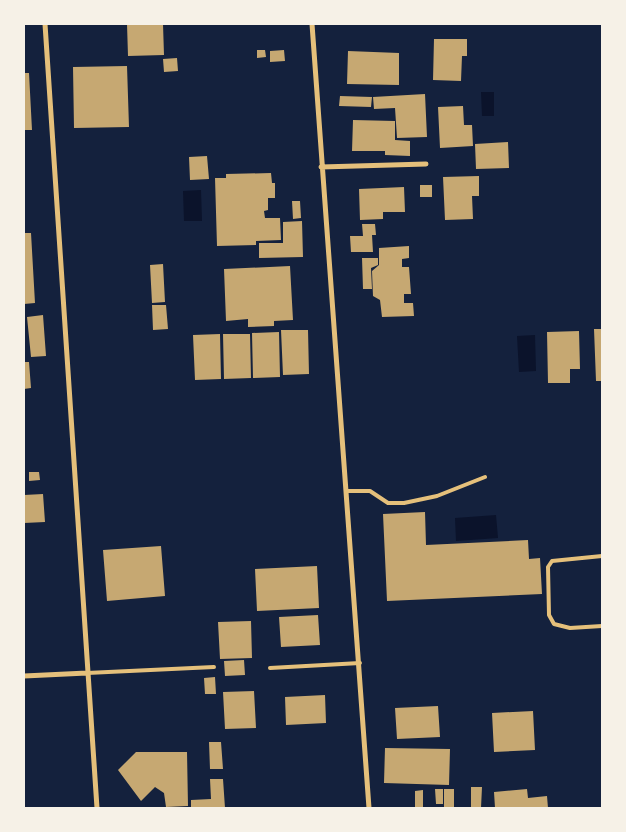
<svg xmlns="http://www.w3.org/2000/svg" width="626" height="832" font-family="'Roboto Condensed',sans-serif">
  <rect width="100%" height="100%" fill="#14213d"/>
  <!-- water -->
  <path fill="#0b132b" d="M481 92H494V116H482Z
    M201 190 202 221H184L183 191Z
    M535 335 536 371 519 372 517 336Z
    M496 515 498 538 456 541 455 518Z"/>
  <!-- building -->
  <path fill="#c6a872" d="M127 24H163L164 55 128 56Z
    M434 39H467V56H462L461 81 433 80Z
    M257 50H265L266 57 257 58Z
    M284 50 285 61 270 62V51Z
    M348 51 399 53V85L347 84Z
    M177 58 178 71 164 72 163 59Z
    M127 66 129 127 74 128 73 67Z
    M24 73H29L32 130H24Z
    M425 94 427 137 397 138 395 108 374 109 373 97Z
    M340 96 372 97 371 107 339 106Z
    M463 106 464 125H472L473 146 440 148 438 107Z
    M353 120 395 121V140L410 141V156L385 155V151H352Z
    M508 142 509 168 476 169 475 144Z
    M207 156 209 179 190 180 189 157Z
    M271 173 272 183H275V198H268V210L264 211 265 218H280L281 240 256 241V245L217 246 215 178H226V174Z
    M479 176V196H472L473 219 445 220 443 177Z
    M420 185H432V197H420Z
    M404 187 405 212H383V219L360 220 359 189Z
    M292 201H300L301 218 293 219Z
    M302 221 303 257 259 258V243H283V222Z
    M362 224H375L376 235H372L373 252H351L350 236H363Z
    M24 233H31L35 303 24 304Z
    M409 246V258L402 259V267H409L411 294H404V303H413L414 316 382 317 380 300 373 296 372 271 379 265V248Z
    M362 258H378V265L371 268 372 289H363Z
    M163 264 165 302 152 303 150 265Z
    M290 266 293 320 274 321V326L248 327V319L226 321 224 269Z
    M152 305H166L168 329 153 330Z
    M43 315 46 356 31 357 27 317Z
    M594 329H602V381H596Z
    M281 330H308L309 374 283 375Z
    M579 331 580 369H570V383H548L547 332Z
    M279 332 280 377 253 378 252 333Z
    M220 334 221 379 195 380 193 335Z
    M223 334H250L251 378 224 379Z
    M24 362H29L31 388 24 389Z
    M29 472H39L40 480 29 481Z
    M43 494 45 522 24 523V495Z
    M425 512 426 545 528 540 529 559 540 558 542 594 387 601 383 514Z
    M161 546 165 596 107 601 103 550Z
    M317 566 319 608 257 611 255 569Z
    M318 615 320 645 281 647 279 617Z
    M251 621 252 658 220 659 218 622Z
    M244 660 245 675 225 676 224 661Z
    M215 677 216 694H205L204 678Z
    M254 691 256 728 225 729 223 692Z
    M325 695 326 723 286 725 285 697Z
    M438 706 440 737 397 739 395 708Z
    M533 711 535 750 494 752 492 713Z
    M209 742H221L223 769H210Z
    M385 748 450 749 449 785 384 783Z
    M136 752H187L188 806 166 807 164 793 155 787 141 801 118 770Z
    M210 779H223L225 808H191V800L211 799Z
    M471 787H482L481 808H471Z
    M435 789H443V804H436Z
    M444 789H454V807H444Z
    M527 789 528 798 547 796 548 808H495L494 792Z
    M423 790V808H415V791Z"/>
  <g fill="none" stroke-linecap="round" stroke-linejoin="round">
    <!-- service -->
    <path stroke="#e5c07b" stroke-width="4" d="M347 491H370L388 503H404L437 496 485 477
      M602 556 552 561 548 567 549 615 554 624 570 628 602 626
      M270 668 360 663
      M87 673 214 667"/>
    <!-- minor -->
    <path stroke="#e5c07b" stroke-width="5" d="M45 24 97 808
      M312 24 369 808
      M321 167 426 164
      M24 676 87 673"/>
  </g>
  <!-- border -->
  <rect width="626" height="832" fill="none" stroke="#f6f1e7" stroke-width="50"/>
</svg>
